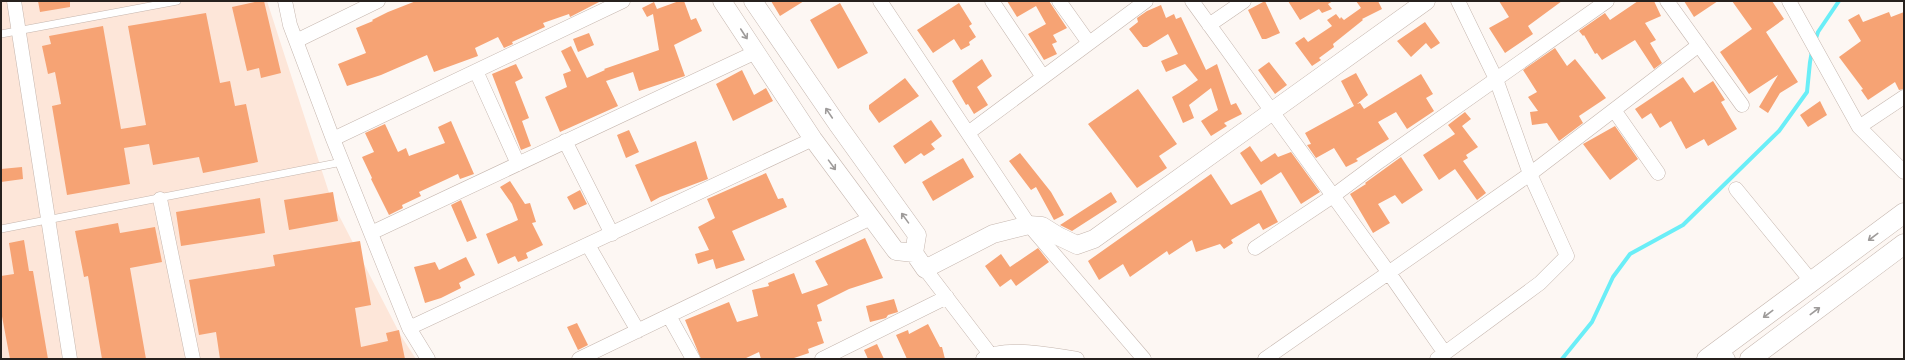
<svg xmlns="http://www.w3.org/2000/svg" width="1905" height="360" font-family="'Exo 2',sans-serif">
  <rect width="100%" height="100%" fill="#fdf7f3"/>
  <!-- built -->
  <path fill="#fde6d9" d="M1 1H267L332 202 401 336 416 359H1Z"/>
  <g fill="none" stroke-linecap="round" stroke-linejoin="round">
    <!-- stream -->
    <path stroke="#6aeef7" stroke-width="4" d="M1815 41 1818 32 1839 1
      M1562 359 1592 322 1613 277 1630 254 1683 225 1779 131 1807 92 1810 62 1812 51"/>
  </g>
  <!-- building -->
  <path fill="#f6a374" d="M38 1H70V7L40 12Z
    M259 1H264L281 73 261 78 259 68 247 71 232 7Z
    M416 1H601L570 17 569 14 543 23 545 27 512 42 513 44 504 48 498 37 475 48 478 56 434 72 427 55 381 75 347 86 338 64 366 53 356 28 373 21 372 20 388 12Z
    M679 1H684L691 20 696 18 702 31 674 45 685 76 639 91 633 72 606 81 618 106 560 132 545 97 567 87 563 74 571 71 561 51 571 46 587 78 605 70 604 69 659 50 653 14 647 17 642 8 654 2 657 9Z
    M771 1H804L780 16Z
    M1007 1H1049L1067 28 1053 35 1057 42 1052 44 1057 54 1044 60 1028 34 1046 24 1036 6 1017 17Z
    M1265 1 1280 33 1266 39H1262L1248 10Z
    M1288 1H1333L1328 4 1332 9 1322 13 1319 9 1300 20Z
    M1356 1H1378L1382 9 1362 19 1363 20 1333 44 1334 47 1319 58 1321 60 1312 66 1295 43 1304 37 1308 42 1332 26 1327 20 1336 14 1340 19 1341 17 1344 20 1361 8Z
    M1499 1H1562L1528 26 1533 34 1505 53 1489 28 1509 17Z
    M1638 1H1654L1661 16 1645 23 1656 40 1650 43 1662 63 1654 69 1635 40 1602 60 1597 53 1595 54 1584 35 1583 36 1579 31 1605 13 1610 20Z
    M1684 1H1718L1694 17Z
    M1732 1H1772L1784 19 1766 32 1798 82 1780 93 1768 113 1759 107 1778 75 1749 94 1720 52 1752 29Z
    M840 3 868 53 838 69 810 20Z
    M959 3 972 24 969 26 976 37 969 42 970 45 961 50 954 39 933 53 917 30Z
    M1161 5 1166 18 1174 14 1176 19 1181 17 1206 70 1217 64 1231 105 1236 103 1242 114 1224 123 1227 126 1211 136 1201 121 1218 110 1211 88 1189 105 1194 118 1183 123 1172 97 1179 93 1198 80 1185 64 1166 72 1161 61 1178 54 1168 34 1147 47H1143L1129 29 1138 22 1137 18 1147 11Z
    M1889 12 1891 17 1904 12V89L1899 90 1895 82 1868 100 1861 90 1863 89 1839 57 1861 41 1848 20 1859 14 1863 22Z
    M206 13 220 83 230 81 235 106 246 104 258 162 203 173 199 157 153 165 149 144 124 148 130 184 67 195 52 106 61 104 55 72 48 74 42 46 51 44 49 36 103 26 121 129 146 125 128 26Z
    M1425 22 1440 43 1431 49 1426 43 1411 57 1397 41Z
    M589 33 594 45 578 52 573 39Z
    M1555 48 1567 66 1575 59 1606 98 1579 116 1583 123 1559 141 1547 123 1532 125 1530 112 1538 111 1528 97 1537 92 1523 70Z
    M982 59 992 76 977 87 988 105 974 114 968 104 966 105 952 81Z
    M1269 62 1287 85 1275 94 1258 70Z
    M516 64 523 78 515 82 529 118 522 121 531 146 521 150 492 74Z
    M742 70 754 95 766 88 773 101 733 121 716 84Z
    M1356 73 1368 95 1357 104 1360 103 1364 109 1421 74 1433 94 1426 98 1434 111 1407 129 1396 112 1378 122 1389 139 1356 159 1358 161 1346 167 1334 148 1316 158 1307 145 1311 144 1305 133 1354 106 1341 81Z
    M1683 77 1694 93 1713 81 1725 100 1721 102 1737 129 1708 146 1704 139 1686 149 1671 121 1660 128 1651 113 1642 119 1635 109Z
    M905 78 919 96 879 123 869 109V105Z
    M1138 89 1177 144 1159 156 1167 168 1137 188 1088 124Z
    M1820 101 1827 115 1808 127 1800 115Z
    M1465 112 1471 119 1462 126 1478 147 1466 155 1468 158 1463 161 1486 193 1477 200 1455 169 1439 180 1423 155 1455 134 1448 125Z
    M931 120 942 136 931 144 935 149 924 156 921 153 905 164 893 146Z
    M451 121 474 174 460 179 458 174 419 192 421 196 402 205 403 208 389 215 371 179 372 178 362 157 374 152 365 133 385 124 398 152 406 148 409 156 445 143 438 127Z
    M1615 126 1638 159 1610 180 1583 144Z
    M629 130 639 152 626 158 617 135Z
    M696 141 708 179 660 197 651 202 635 165Z
    M1250 146 1261 162 1275 153 1278 157 1291 152 1320 192 1301 204 1281 172 1261 185 1240 153Z
    M1020 153 1051 192 1064 215 1054 220 1036 187 1031 190 1009 161Z
    M1401 157 1423 190 1402 204 1395 195 1378 204 1390 223 1373 233 1350 194 1366 184 1365 183Z
    M963 158 974 177 933 201 922 182Z
    M22 167 23 179 1 182V169Z
    M766 173 778 199 783 198 787 207 732 231 745 260 716 269 713 259 698 264 695 254 709 250 698 227 715 218 707 199Z
    M1211 174 1231 205 1261 190 1278 222 1263 230 1259 223 1231 240 1233 243 1224 249 1220 244 1196 252 1192 240 1169 255 1167 251 1130 277 1123 264 1099 280 1088 261Z
    M510 181 525 204 530 203 536 222 532 223 543 245 526 253 528 258 518 262 515 256 498 264 486 234 518 220 512 204 500 187Z
    M580 190 587 204 574 210 567 197Z
    M333 192 338 221 289 230 284 200Z
    M1111 192 1117 202 1072 231 1060 225Z
    M260 198 265 233 181 246 176 212Z
    M461 200 477 238 467 242 451 205Z
    M118 223 120 233 155 227 162 262 130 268 146 359H102L88 276 84 277 75 231Z
    M865 238 883 278 849 289 817 305 822 321 817 322 824 343 808 349 809 353 791 359H761L759 352 744 359H701L685 320 729 302 737 322 758 316 752 290 769 286 768 283 794 273 802 294 828 285 815 261Z
    M24 240 29 271H33L48 359H10L1 311V276L14 274 9 243Z
    M360 241 371 305 355 308 361 347 388 341 386 333 399 330 405 359H220L216 332 199 335 189 280 275 266 273 255Z
    M1038 248 1049 262 1016 286 1011 279 1000 287 985 266 1001 254 1010 267Z
    M466 257 475 275 459 283 461 288 441 298 425 303 414 267 435 262 439 270Z
    M894 299 898 312 888 315 886 318 870 322 866 306Z
    M577 323 588 345 578 350 567 327Z
    M928 324 940 347H942L945 359H907L896 335 908 330 909 334Z
    M877 344 884 359H868L864 350Z"/>
  <g fill="none" stroke-linecap="round" stroke-linejoin="round">
    <defs>
      <path id="service" d="M1 34 177 1
        M1 229 342 162"/>
      <path id="minor" d="M14 1 70 359
        M285 1 290 25 333 139 409 328 428 359
        M880 1 1029 225 1144 359
        M992 1 1043 77
        M1059 1 1089 43
        M1192 1 1389 273 1444 352
        M1667 1 1742 105
        M1789 1 1859 127 1904 172
        M1209 25 1244 1
        M296 41 378 1
        M476 71 518 164
        M1614 110 1658 173
        M1859 127 1904 97
        M968 133 1146 1
        M333 139 623 1
        M565 141 612 234
        M1736 189 1812 282
        M160 199 193 359
        M371 233 756 52
        M588 245 638 331
        M1255 248 1333 196 1380 161 1607 1
        M925 269 990 354
        M669 316 693 359
        M409 328 813 139
        M1721 349 1728 359
        M579 359 871 218
        M822 359 947 297
        M983 359C1003 345 1053 355 1077 359
        M1265 359 1530 174 1699 45
        M1437 359 1540 283 1567 256 1530 174 1496 79 1458 1"/>
      <path id="tertiary" d="M722 1 813 139 896 251 914 253
        M753 1 838 125 917 235 914 253 925 269 993 234 1029 225 1042 226 1058 236 1077 245 1094 239 1426 1"/>
      <path id="secondary" d="M1707 359 1904 213
        M1750 359 1904 244"/>
    </defs>
    <!-- service casing -->
    <use href="#service" stroke="#c5b6ae" stroke-width="8"/>
    <!-- minor casing -->
    <use href="#minor" stroke="#c5b6ae" stroke-width="15"/>
    <!-- tertiary casing -->
    <use href="#tertiary" stroke="#c5b6ae" stroke-width="19"/>
    <!-- secondary casing -->
    <use href="#secondary" stroke="#c5b6ae" stroke-width="21"/>
    <!-- service -->
    <use href="#service" stroke="#fff" stroke-width="7"/>
    <!-- minor -->
    <use href="#minor" stroke="#fff" stroke-width="14"/>
    <!-- tertiary -->
    <use href="#tertiary" stroke="#fff" stroke-width="18"/>
    <!-- secondary -->
    <use href="#secondary" stroke="#fff" stroke-width="20"/>
  </g>
  <!-- one-way arrows -->
  <defs><path id="oneway-shaft" d="M-6 0H5M1.5-3L5.5 0L1.5 3" fill="none" stroke-width="1.6" stroke-linecap="round" stroke-linejoin="round"/></defs>
  <g stroke="#9e9b9a">
    <use href="#oneway-shaft" transform="translate(744 34) rotate(57)"/>
    <use href="#oneway-shaft" transform="translate(829 113) rotate(-124)"/>
    <use href="#oneway-shaft" transform="translate(832 165) rotate(54)"/>
    <use href="#oneway-shaft" transform="translate(905 218) rotate(-126)"/>
    <use href="#oneway-shaft" transform="translate(1873 237) rotate(143)"/>
    <use href="#oneway-shaft" transform="translate(1815 311) rotate(-37)"/>
    <use href="#oneway-shaft" transform="translate(1768 314) rotate(143)"/>
  </g>
  <!-- border -->
  <rect width="1905" height="360" fill="none" stroke="#27211e" stroke-width="4"/>
</svg>
